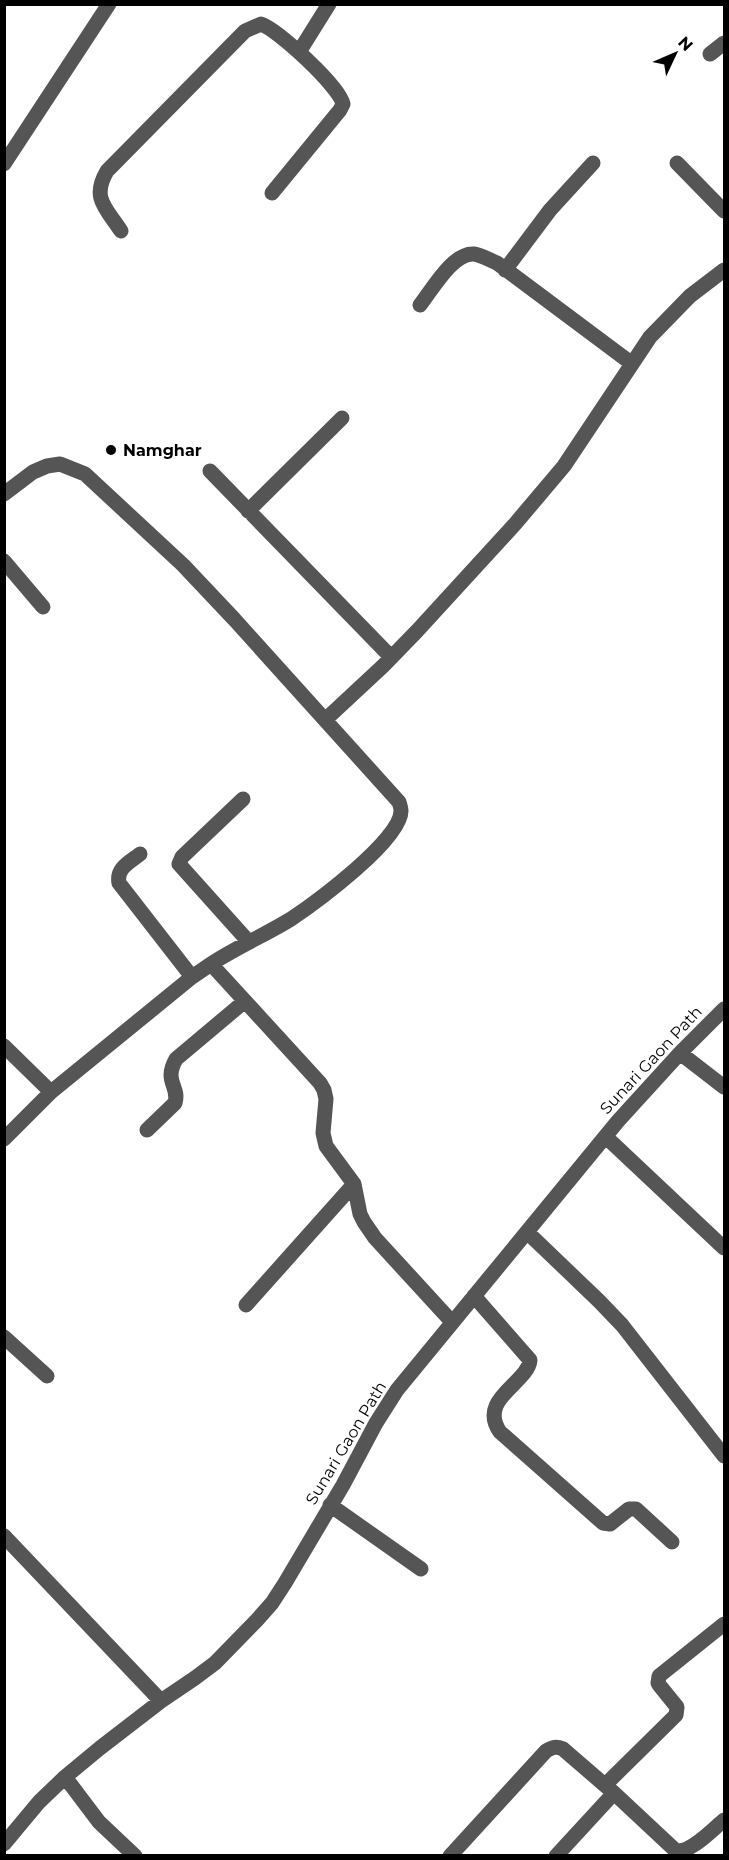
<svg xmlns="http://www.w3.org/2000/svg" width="729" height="1860" font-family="Montserrat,sans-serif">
  <rect width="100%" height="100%" fill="#fff"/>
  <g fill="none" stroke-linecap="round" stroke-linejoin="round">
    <!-- minor -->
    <path stroke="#555" stroke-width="15" d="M299 52 329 4
      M710 54 724 43
      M677 163 724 211
      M4 164 109 4
      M121 231C106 208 91 198 107 171L245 31 261 24C278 30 340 87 343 104L340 110 272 193
      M505 270 550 210 593 163
      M420 305C432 290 453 252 474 254 482 255 489 260 497 263L631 363
      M210 471 391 657
      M4 494 33 472 47 466 60 464 85 474 183 565 234 619 399 802C400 805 401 808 401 811 401 840 315 903 291 919 265 935 237 947 211 964L320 1083 324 1090 326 1099 323 1133 326 1146 354 1184 360 1214 364 1222 375 1238 452 1322
      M248 511 342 418
      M4 561 43 607
      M325 720 383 666 417 631 515 524 564 466 650 337 690 296 724 270
      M243 799 182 857 179 864 248 941
      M140 854C130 862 116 868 119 883L192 977
      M4 1046 51 1092
      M680 1053 724 1087
      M147 1130 175 1103C180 1086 163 1082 176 1059L245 1001
      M606 1137 724 1248
      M4 1139 51 1092 192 977 211 964
      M527 1232 599 1301 622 1325 724 1456
      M474 1296 530 1360C528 1383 477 1399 500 1432L603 1523 610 1524 629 1509H636L672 1542
      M246 1305 354 1184
      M4 1337 47 1376
      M330 1505 421 1569
      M4 1536 161 1701
      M65 1777 99 1822 135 1856
      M605 1785 676 1715 677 1707 660 1686 658 1683 659 1676 724 1624
      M4 1844 39 1802 65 1777 100 1748 161 1701 195 1678 215 1663 257 1620 272 1603 285 1583 343 1485 376 1423 397 1390 618 1121 680 1053 724 1009
      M450 1856 546 1751C553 1747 556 1746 563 1749L614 1793 675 1850C689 1855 713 1829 724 1820
      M556 1856 614 1793"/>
  </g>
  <!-- markers -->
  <circle fill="#000" stroke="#fff" stroke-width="2" cx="111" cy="450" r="6"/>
  <g text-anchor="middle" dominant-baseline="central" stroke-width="4.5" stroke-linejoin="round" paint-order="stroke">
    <!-- poi labels -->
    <g font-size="16" font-weight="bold" fill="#000" stroke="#fff" text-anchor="start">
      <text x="123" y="450">Namghar</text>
    </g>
    <!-- street labels -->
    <g font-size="16" fill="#000" stroke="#fff">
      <text transform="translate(651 1060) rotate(-47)">Sunari Gaon Path</text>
      <text transform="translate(346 1443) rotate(-59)">Sunari Gaon Path</text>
    </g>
  </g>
  <!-- border -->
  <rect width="729" height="1860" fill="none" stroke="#000000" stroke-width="12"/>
  <!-- north arrow -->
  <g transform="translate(675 54) rotate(46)" stroke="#ffffff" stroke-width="4.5" paint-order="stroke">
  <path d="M0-4.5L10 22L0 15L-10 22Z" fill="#000000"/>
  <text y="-9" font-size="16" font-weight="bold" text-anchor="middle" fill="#000000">N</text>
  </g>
</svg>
